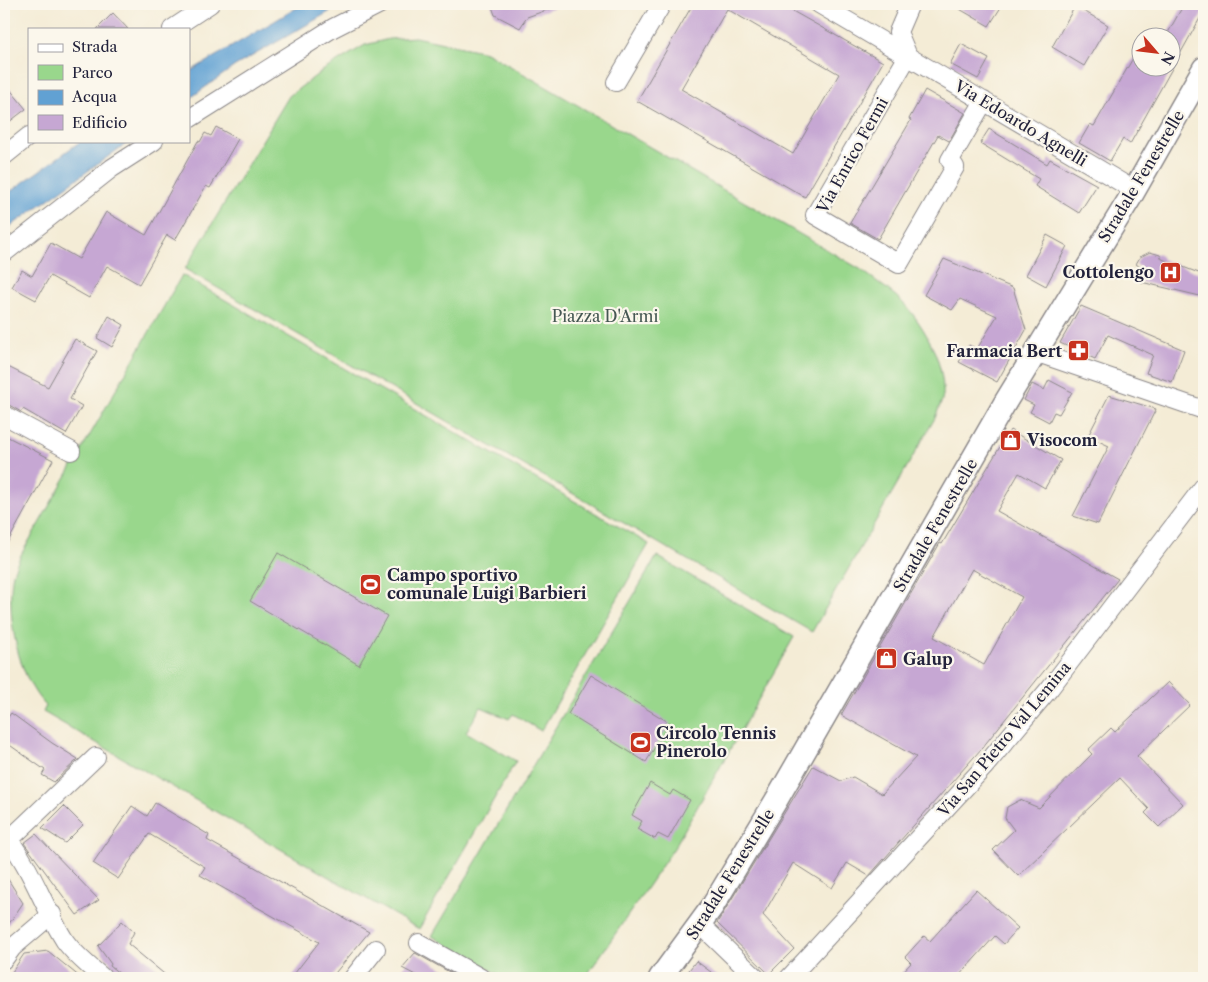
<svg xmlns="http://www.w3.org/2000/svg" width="1208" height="982" font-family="'Libre Caslon Text',serif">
  <rect width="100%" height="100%" fill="#fbf7ec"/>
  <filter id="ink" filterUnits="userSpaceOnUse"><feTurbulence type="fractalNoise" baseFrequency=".02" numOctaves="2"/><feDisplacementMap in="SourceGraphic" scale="10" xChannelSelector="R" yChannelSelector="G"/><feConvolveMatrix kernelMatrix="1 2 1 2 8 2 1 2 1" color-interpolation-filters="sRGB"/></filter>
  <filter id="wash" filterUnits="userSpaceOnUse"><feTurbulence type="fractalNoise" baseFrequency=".0096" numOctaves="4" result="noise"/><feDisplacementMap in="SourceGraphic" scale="20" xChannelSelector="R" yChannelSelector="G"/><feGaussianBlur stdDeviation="1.12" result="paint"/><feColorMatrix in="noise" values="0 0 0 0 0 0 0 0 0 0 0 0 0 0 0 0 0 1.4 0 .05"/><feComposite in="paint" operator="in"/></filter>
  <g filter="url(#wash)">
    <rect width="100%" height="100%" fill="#f4ecd6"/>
    <!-- green -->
    <path fill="#99d78c" stroke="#5e7c64" d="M415 37 486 52 860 269C872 278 885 287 897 297 922 320 945 361 943 396 942 403 937 411 935 418L812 632 185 269 289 96 322 71 365 45 389 39Z
      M182 275 649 544 541 731 513 714 509 719 481 707 466 732 516 761 419 929 43 712 46 706C18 678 7 618 12 579 13 570 18 561 22 553Z
      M657 556 794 637 674 848 585 978H505L432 936Z"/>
    <!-- water -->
    <path fill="#61a1d3" stroke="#426287" d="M303 4H343L235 66 189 99V72Z
      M81 141H130L4 231V196Z"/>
    <g id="blocks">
      <!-- building -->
      <path fill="#c6a7d3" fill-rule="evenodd" d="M491 4H557L558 6 527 17 520 28 495 15Z
        M693 4H780L883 62 805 197 637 101ZM727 9 839 74 793 154 681 89Z
        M951 4H1003L989 26Z
        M1184 4H1204V11L1130 144 1123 139 1110 161 1079 143 1090 124 1094 126 1140 46V68H1170V38H1165Z
        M1075 6 1108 25 1084 66 1052 47Z
        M113 13 128 29H97Z
        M961 44 989 59 978 79 950 64Z
        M4 82 26 109 4 126Z
        M925 90 965 113 949 141 938 135 878 239 850 223 911 120 909 119Z
        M216 127 238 139 210 188 206 186 175 240 167 235 139 284 107 266 89 298 50 276 36 300 12 287 22 270 32 276 51 243 79 259 106 212 146 235 198 141 200 142 205 133 211 136Z
        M989 129 1047 164 1050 159 1097 185 1079 213 1035 186 1039 179 980 143Z
        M1047 235 1067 246 1046 286 1026 275Z
        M1150 252 1160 255 1162 259 1204 275V297L1141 282 1143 269 1136 264 1140 257Z
        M944 259 1013 288 1026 330 997 382 959 362 969 345 977 349 997 316 960 299 952 310 924 295Z
        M1081 306 1184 350 1172 382 1146 373 1153 355 1108 335 1095 359 1060 343Z
        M109 316 124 325 112 347 97 338Z
        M75 339 97 351 70 399 82 406 66 434 23 409 21 412 4 402V365L48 387Z
        M1049 380 1072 392 1059 414 1054 412 1049 422 1030 412 1034 405 1024 400 1032 384 1044 390Z
        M1109 395 1156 409 1098 524 1073 516 1109 446 1088 436Z
        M1010 430 1061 460 1045 488 1019 473 997 511 1118 579 982 748 869 876 847 863 832 888 793 863 763 915 794 949 769 974 717 923 813 766 841 781 853 777 882 794 916 757 841 715 940 543 942 544ZM972 569 1022 597 984 665 934 637Z
        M4 435 53 460 4 549Z
        M278 553 387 616 359 665 250 601Z
        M591 675 670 723 646 762 568 714Z
        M1168 682 1190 705 1137 756 1183 804 1159 827 1145 813 1149 809 1120 778 1018 876 993 850 1014 830 1005 818 1007 807 1020 800 1039 808 1092 754 1088 750 1111 728 1115 732Z
        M11 713 52 743 78 759 54 782 42 775 45 770 4 741V723Z
        M650 783 670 795 673 790 690 800 668 839 658 834 655 839 637 829 642 821 632 815Z
        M155 803 209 835 207 840 369 932 331 978H291L319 942 200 875 205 867 149 834 118 879 93 863 132 806 147 816Z
        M64 806 83 825 65 843 42 828Z
        M36 834 51 850 99 900 77 915 24 843Z
        M4 873 23 903 4 931Z
        M976 890 1018 928 1004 944 995 936 957 978H897L911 963 905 957 924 936 930 941Z
        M122 921 134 932 128 944 169 978H125L110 966 111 964 98 946Z
        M48 951 81 978H8L24 954Z
        M415 953 417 954 460 978H421L402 968Z
        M696 961 719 978H683Z"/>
    </g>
  </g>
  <g filter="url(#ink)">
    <use href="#blocks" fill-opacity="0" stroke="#8b8788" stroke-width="1"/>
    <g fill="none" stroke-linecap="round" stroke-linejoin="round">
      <defs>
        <path id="minor" d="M819 4 1134 190
          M910 4 898 32 908 56 815 215 899 264 955 167 950 160 984 101
          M172 29 210 4
          M616 82 662 4
          M189 119 333 28 380 4
          M4 156 29 136
          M4 253 112 168 154 141
          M1035 352 1204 410
          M4 415 71 451
          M4 834C31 865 43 907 65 941 75 955 90 967 103 978
          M9 840 96 757
          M700 924 756 978
          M419 943 481 978
          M4 959 12 948 52 914
          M353 978 376 949
          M789 978 984 767 1050 688 1204 486"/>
        <path id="major" d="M660 978 712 907 777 799 1006 401 1130 198 1204 68"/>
      </defs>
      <!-- minor casing -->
      <use href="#minor" stroke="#8b8788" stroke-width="20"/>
      <!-- major casing -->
      <use href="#major" stroke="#8b8788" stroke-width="25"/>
      <!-- minor -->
      <use href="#minor" stroke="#fff" stroke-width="18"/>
      <!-- major -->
      <use href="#major" stroke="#fff" stroke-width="22"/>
    </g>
  </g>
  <!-- icons -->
  <defs>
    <symbol id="hospital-square" viewBox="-11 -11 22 22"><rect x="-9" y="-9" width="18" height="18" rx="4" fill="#c8321e" stroke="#fbf7ec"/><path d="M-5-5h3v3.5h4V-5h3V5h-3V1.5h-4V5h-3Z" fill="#fff"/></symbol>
    <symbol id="pharmacy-square" viewBox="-11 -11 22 22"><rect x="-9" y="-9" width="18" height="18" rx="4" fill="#c8321e" stroke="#fbf7ec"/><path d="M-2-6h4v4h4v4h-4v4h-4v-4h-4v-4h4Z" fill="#fff"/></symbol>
    <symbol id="shop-square" viewBox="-11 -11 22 22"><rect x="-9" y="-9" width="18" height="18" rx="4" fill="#c8321e" stroke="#fbf7ec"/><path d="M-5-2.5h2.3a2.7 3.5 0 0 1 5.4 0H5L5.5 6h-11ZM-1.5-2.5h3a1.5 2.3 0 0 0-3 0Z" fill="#fff"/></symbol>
    <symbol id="stadium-square" viewBox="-11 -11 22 22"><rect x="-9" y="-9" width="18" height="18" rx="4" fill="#c8321e" stroke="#fbf7ec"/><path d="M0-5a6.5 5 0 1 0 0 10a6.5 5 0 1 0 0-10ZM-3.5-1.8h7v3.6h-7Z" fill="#fff"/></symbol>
  </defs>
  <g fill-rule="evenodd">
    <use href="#hospital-square" x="1158" y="260" width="25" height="25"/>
    <use href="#pharmacy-square" x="1066" y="338" width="25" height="25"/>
    <use href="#shop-square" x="998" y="428" width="25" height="25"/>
    <use href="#stadium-square" x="358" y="572" width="25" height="25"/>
    <use href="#shop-square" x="874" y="646" width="25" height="25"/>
    <use href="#stadium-square" x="628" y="730" width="25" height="25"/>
  </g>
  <g text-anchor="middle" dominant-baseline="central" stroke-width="4.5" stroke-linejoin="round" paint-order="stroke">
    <!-- street labels -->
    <g font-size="16" fill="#22223b" stroke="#fbf7ec">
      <text transform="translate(1021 123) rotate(31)">Via Edoardo Agnelli</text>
      <text transform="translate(852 155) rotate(-61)">Via Enrico Fermi</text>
      <text transform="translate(1141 176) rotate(-59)">Stradale Fenestrelle</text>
      <text transform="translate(935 525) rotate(-60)">Stradale Fenestrelle</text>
      <text transform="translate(1004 739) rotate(-50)">Via San Pietro Val Lemina</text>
      <text transform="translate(730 874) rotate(-58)">Stradale Fenestrelle</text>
    </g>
    <!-- poi labels -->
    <g font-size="16" font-weight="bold" fill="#22223b" stroke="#fbf7ec" text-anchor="start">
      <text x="1154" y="272" text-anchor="end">Cottolengo</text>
      <text x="1062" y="351" text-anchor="end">Farmacia Bert</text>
      <text x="1027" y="440">Visocom</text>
      <text x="387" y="575">Campo sportivo<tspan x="387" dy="18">comunale Luigi Barbieri</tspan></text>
      <text x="903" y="659">Galup</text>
      <text x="656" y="733">Circolo Tennis<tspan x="656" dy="18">Pinerolo</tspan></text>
    </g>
    <!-- park labels -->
    <g font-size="16" fill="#465853" stroke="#fbf7ec">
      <text x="605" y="316">Piazza D'Armi</text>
    </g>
  </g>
  <!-- margin -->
  <rect width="1208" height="982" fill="none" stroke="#fbf7ec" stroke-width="20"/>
  <!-- legend -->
  <rect x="28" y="28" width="162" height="115" fill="#fbf7ec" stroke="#a4a2a5"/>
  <rect x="38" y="44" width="25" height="8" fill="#ffffff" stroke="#a4a2a5"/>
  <text x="72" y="52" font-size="15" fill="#22223b">Strada</text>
  <rect x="38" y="65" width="25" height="15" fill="#99d78c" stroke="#a4a2a5"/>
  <text x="72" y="78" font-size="15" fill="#22223b">Parco</text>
  <rect x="38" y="90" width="25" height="15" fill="#61a1d3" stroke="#a4a2a5"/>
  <text x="72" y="102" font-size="15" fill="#22223b">Acqua</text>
  <rect x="38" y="115" width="25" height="15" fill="#c6a7d3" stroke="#a4a2a5"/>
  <text x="72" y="128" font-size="15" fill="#22223b">Edificio</text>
  <!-- north arrow -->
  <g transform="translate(1156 52) rotate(118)"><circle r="24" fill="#fbf7ec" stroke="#a4a2a5"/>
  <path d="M0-4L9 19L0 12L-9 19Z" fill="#c8321e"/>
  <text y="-8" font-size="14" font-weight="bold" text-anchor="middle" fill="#22223b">N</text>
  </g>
</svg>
